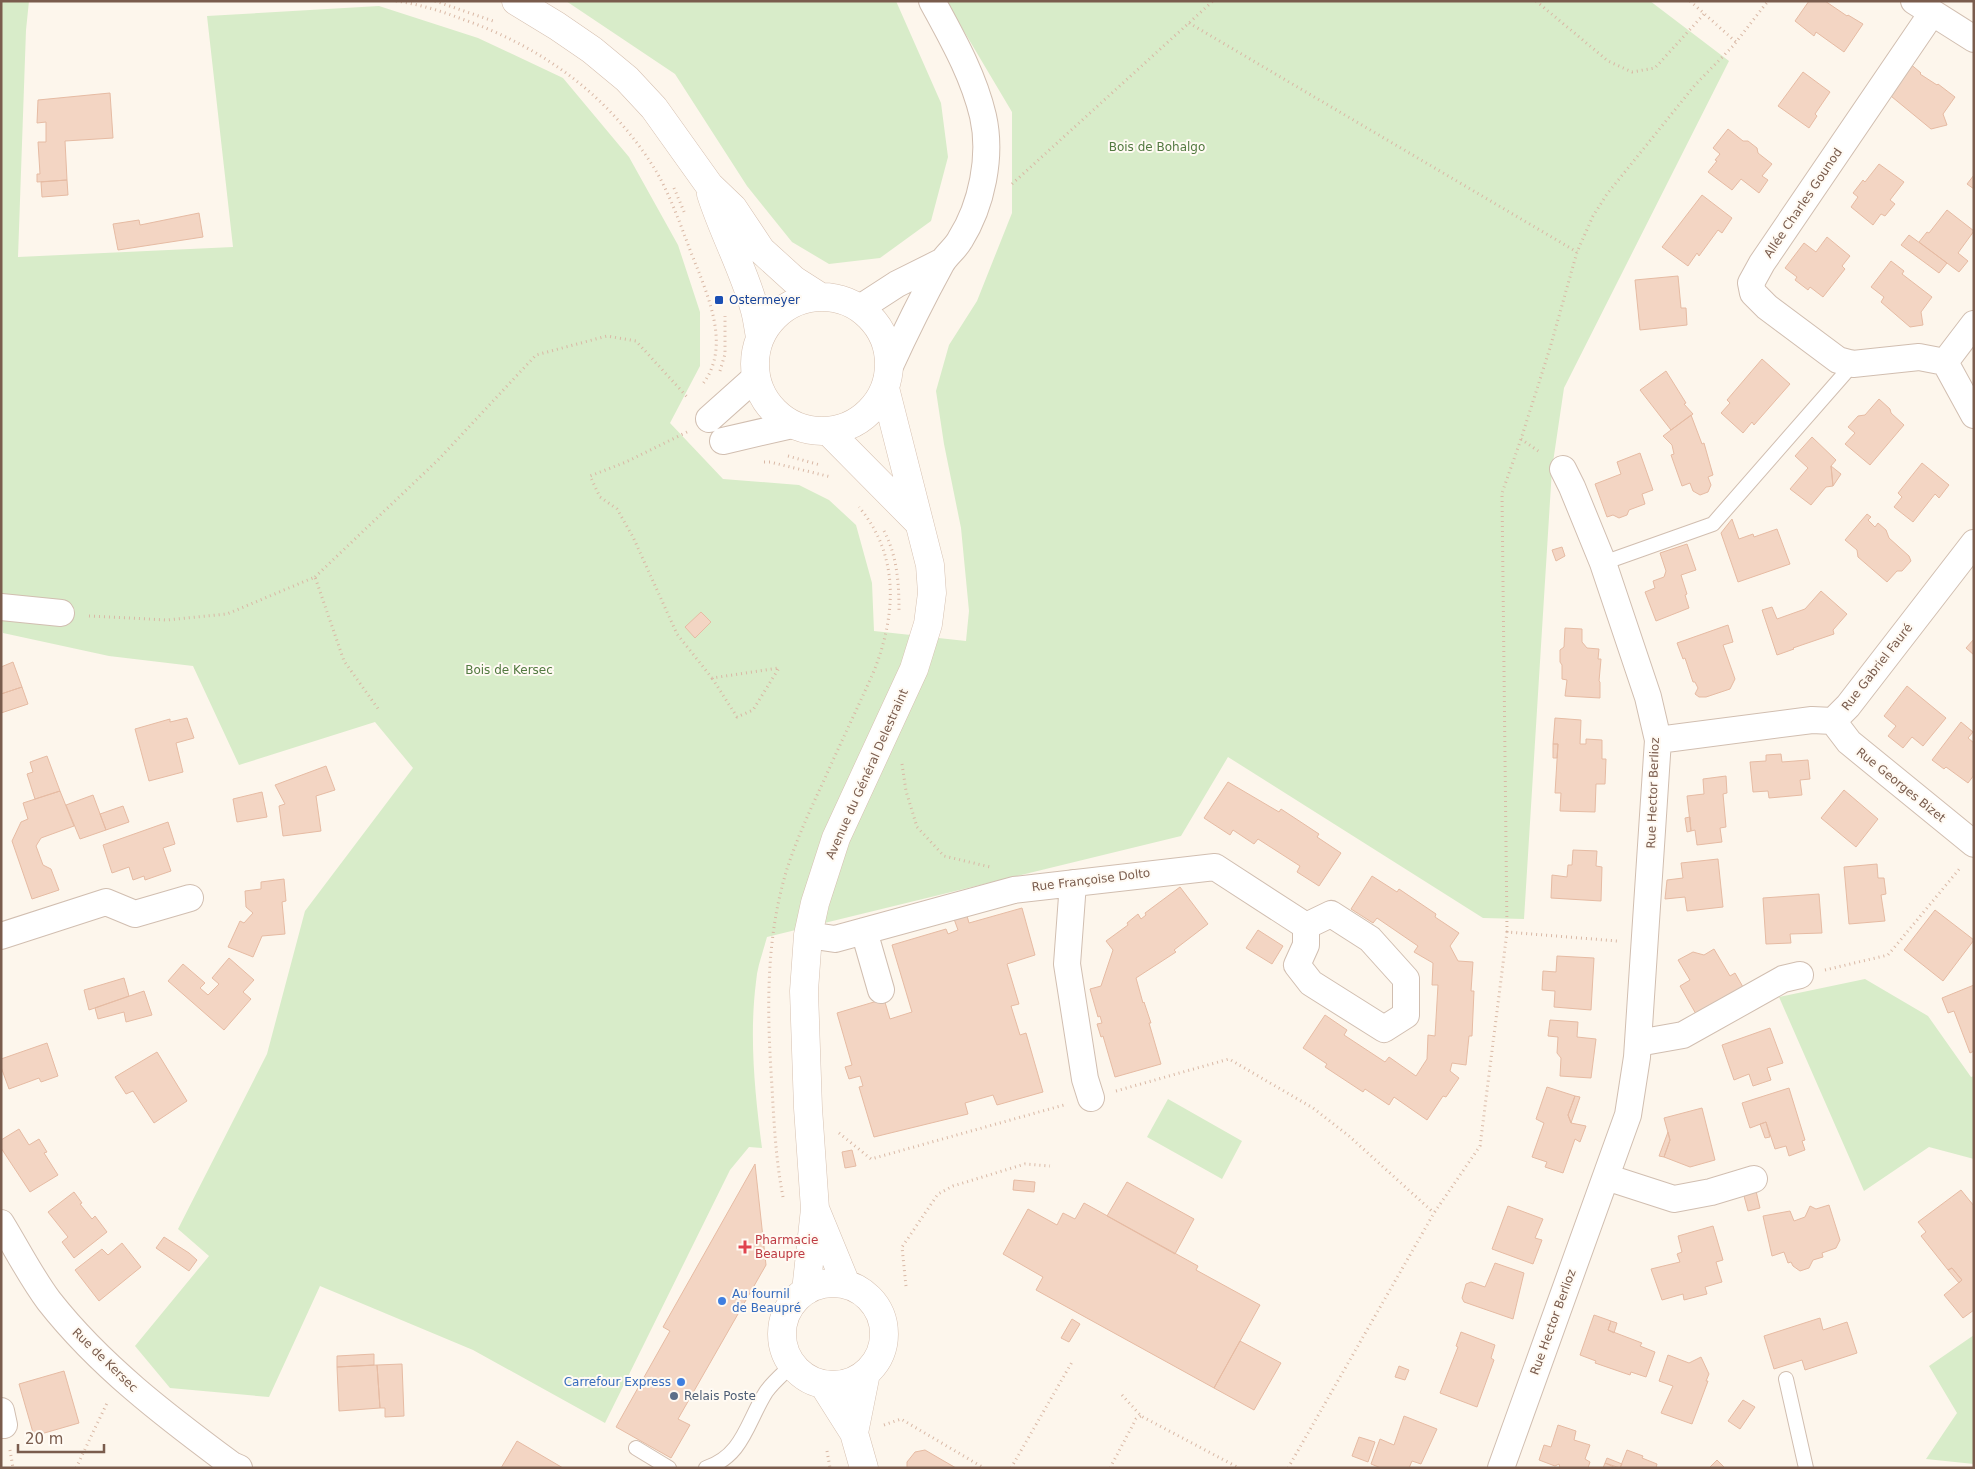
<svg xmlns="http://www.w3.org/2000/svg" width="1975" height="1469" font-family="'DejaVu Sans',sans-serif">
  <rect width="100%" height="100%" fill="#fdf6ec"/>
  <!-- green -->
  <path fill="#d8ecc9" d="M1 1H29L26 30 18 257 233 247 207 16 379 6 478 38 563 78 629 157 678 245 700 312V366L670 423 723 479 799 485 829 500 856 525 872 583 874 631 966 641 969 611 961 528 944 444 936 391 949 345 977 301 1012 213V112L946 1H1650L1729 61 1564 388 1552 469 1524 919 1483 918 1228 757 1181 836 767 937C763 952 757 967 756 982 749 1037 755 1094 762 1148L749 1147 730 1170 605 1423 473 1350 320 1286 269 1397 170 1388 135 1346 209 1256 178 1229 267 1054 305 911 413 768 375 722 239 765 193 666 109 656 3 633 1 609Z
    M566 1H896L941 103 948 157 931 221 880 258 829 264 792 242 747 186 675 74Z
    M1865 979 1928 1016 1971 1077 1974 1076V1159L1929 1147 1864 1191 1779 997Z
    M1168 1099 1242 1141 1222 1179 1147 1137Z
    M1974 1335V1464L1926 1459 1957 1413 1929 1366Z"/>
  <!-- building -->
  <path fill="#f3d5c3" stroke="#e6bba3" d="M1809 1H1825L1847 16 1848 15 1863 24 1844 52 1816 32 1814 36 1795 21Z
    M1908 62 1921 73 1920 74 1937 85 1938 84 1955 97 1943 114 1947 125 1931 129 1886 92Z
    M1803 72 1830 92 1815 114 1817 116 1809 128 1778 106Z
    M110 93 113 138 65 141 67 180 37 182V174H40L38 142H46V122L37 123 38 100Z
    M1728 129 1743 141H1748L1757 148 1758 153 1772 164 1762 176 1768 180 1759 193 1741 179 1732 190 1708 172 1717 161 1715 160 1720 154 1713 148Z
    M1879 164 1904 182 1890 200 1895 204 1885 216 1881 214 1873 225 1851 207 1858 197 1853 193 1863 180 1865 182Z
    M1974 175V189L1967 184Z
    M67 180 68 195 42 197 41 182Z
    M1702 195 1732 218 1722 233 1718 230 1699 256 1697 253 1688 266 1662 247Z
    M1947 210 1974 231 1958 253 1968 261 1959 272 1919 242 1927 232 1929 233Z
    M199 213 203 237 118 250 113 224 139 220 140 225Z
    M1909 235 1947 263 1939 273 1901 245Z
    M1827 237 1850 256 1842 266 1845 269 1823 297 1810 287 1808 290 1795 280 1797 277 1785 268 1804 243 1816 252Z
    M1891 261 1904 271 1902 274 1932 297 1921 312 1923 325 1910 327 1881 302 1884 297 1871 287Z
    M1678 276 1681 308H1686L1687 325 1640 330 1635 280Z
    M1762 359 1790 384 1754 425 1752 422 1743 433 1721 413 1730 403 1727 400Z
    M1666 371 1686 403 1684 404 1693 414 1671 430 1640 390Z
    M1879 399 1890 409 1891 413 1904 425 1870 465 1845 444 1855 433 1848 427 1858 416 1865 415Z
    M1691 415 1702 444 1704 443 1713 475 1708 477 1711 485 1708 492 1700 495 1693 491 1690 483 1682 486 1671 455 1674 454 1672 445 1663 436Z
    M1812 437 1836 460 1831 466 1833 486 1826 487 1811 505 1790 489 1808 468 1795 456Z
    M1640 453 1653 490 1642 494 1645 504 1629 510 1627 515 1619 518 1613 515 1607 517 1595 484 1621 474 1617 462Z
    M1922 463 1949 485 1939 498 1935 494 1913 522 1894 507 1902 497 1898 493Z
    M1831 466 1841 474 1833 486Z
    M1867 514 1871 517 1868 520 1875 527 1878 523 1886 530 1889 538 1909 556 1911 561 1902 571H1897L1887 582 1858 557 1857 550 1845 540Z
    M1732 519 1739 539 1753 534 1754 537 1777 529 1790 564 1738 582 1721 533Z
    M1687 544 1696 570 1681 575 1687 594 1685 595 1689 608 1656 621 1645 592 1655 588 1653 581 1664 577 1666 571 1660 553Z
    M1562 547 1565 556 1556 561 1552 550Z
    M1821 591 1847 614 1833 630 1834 634 1793 648 1794 649 1777 655 1762 610 1772 607 1777 619 1805 609Z
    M701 612 711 622 695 638 685 627Z
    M1728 625 1733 642 1723 645 1735 679 1730 689 1706 697H1699L1695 694 1698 688 1695 682H1693L1685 658 1683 659 1677 643Z
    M1565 628 1582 629V642L1587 648 1599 649 1598 659H1601L1599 681 1600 682V698L1565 696 1567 680 1562 679V665L1560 662V650L1564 647Z
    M1974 639V655L1966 648Z
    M13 662 22 687 1 694V667Z
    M1907 686 1946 718 1923 746 1912 737 1903 748 1888 736 1896 726 1884 716Z
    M22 687 28 704 1 713V694Z
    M187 718 194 738 176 743 183 772 149 781 135 729 170 719V722Z
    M1555 718 1581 720 1580 744H1586V739L1602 740V759H1606L1605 784H1596L1595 812 1560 811 1561 793H1555L1558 744H1553Z
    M1961 722 1973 732 1968 738 1974 743V775L1968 783 1946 767 1944 769 1932 760Z
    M1553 744H1558L1557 758H1553Z
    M1781 754 1782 762 1808 760 1810 779 1800 780 1802 795 1769 798 1768 791 1753 792 1750 762 1766 761V755Z
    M47 756 60 791 35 799 27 774 33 772 30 762Z
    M326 766 335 790 316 796 321 831 283 836 279 806 285 804 275 785Z
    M1726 776 1727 793 1723 794 1726 827 1720 828 1722 842 1697 845 1695 830 1691 831 1687 796 1704 794 1703 779Z
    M1228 782 1279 812 1281 809 1319 834 1317 837 1341 853 1319 886 1297 872 1300 866 1258 839 1254 844 1233 830 1230 835 1204 818Z
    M1844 790 1878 819 1856 847 1821 818Z
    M60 791 74 826 41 838 36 846 43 865 51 869 59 890 32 899 12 841 21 822 28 819 23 803Z
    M262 792 267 817 237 822 233 799Z
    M93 795 106 830 80 839 66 805Z
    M123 806 129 822 106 830 100 814Z
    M1690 817 1691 831 1687 832 1685 818Z
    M168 822 175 844 163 848 171 871 145 880 144 876 133 880 129 867 112 873 103 845Z
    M1573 850 1597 851 1596 866 1602 867 1601 901 1551 898 1552 875 1567 877 1568 865H1572Z
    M1718 859 1723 907 1687 911 1685 897 1665 899 1667 880 1683 878 1681 863Z
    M1877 864 1878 878H1884L1886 894 1881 895 1885 921 1849 924 1844 867Z
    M1372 876 1397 892 1399 889 1436 914 1435 917 1459 933 1450 946 1458 961 1473 962 1471 991H1474L1472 1036H1469L1466 1065 1452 1063 1450 1071 1459 1078 1446 1097 1443 1096 1427 1120 1394 1097 1389 1105 1365 1089 1363 1092 1325 1067 1327 1064 1303 1048 1325 1015 1347 1030 1344 1035 1385 1062 1389 1057 1416 1076 1427 1059 1428 1035 1435 1036 1438 985H1432L1433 963 1414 952 1418 946 1377 918 1373 923 1351 909Z
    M284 879 286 901 282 902 285 934 262 936 253 957 228 947 240 921 244 923 253 913 246 907 245 891 261 889V882Z
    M1180 887 1208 924 1174 950 1176 952 1136 978 1143 1003 1144 1002 1151 1023H1149L1161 1064 1115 1077 1103 1036 1101 1037 1097 1024 1102 1023 1100 1016 1098 1017 1090 989 1101 986 1113 950 1106 941 1128 925 1127 923 1138 914 1141 919 1146 915 1145 913Z
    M1819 894 1822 933 1790 934 1791 943 1766 944 1763 898Z
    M1022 908 1035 955 1007 964 1019 1004 1011 1006 1020 1035 1026 1033 1043 1092 997 1105 993 1095 965 1103 968 1114 874 1137 859 1087 863 1086 860 1076 849 1079 845 1067 852 1065 837 1013 884 999 890 1019 912 1012 892 945 946 929 948 934 958 930 954 919 967 916 969 923Z
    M1935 910 1974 940 1943 981 1904 950Z
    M1258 930 1283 946 1272 964 1246 948Z
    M1714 949 1730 976 1735 973 1743 987 1696 1014 1680 986 1690 980 1678 960 1693 952 1704 955Z
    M1557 956 1594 958 1591 1010 1554 1007 1555 991 1542 990 1543 971 1556 972Z
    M229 958 254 980 243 992 251 999 224 1030 168 981 183 964 205 983 200 988 208 995 219 984 212 978Z
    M124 978 129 996 89 1010 84 990Z
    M1974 985V1051L1970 1053 1954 1011 1948 1013 1942 998Z
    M144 991 152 1015 126 1022 124 1012 98 1019 95 1008Z
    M1550 1020 1578 1022 1577 1037 1596 1039 1591 1078 1560 1076 1561 1058 1557 1053 1558 1037 1548 1036Z
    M1770 1028 1783 1063 1767 1068 1771 1080 1753 1086 1749 1074 1734 1080 1722 1045Z
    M47 1043 58 1076 41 1082 39 1078 9 1089 1 1067V1059Z
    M157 1052 187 1101 154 1123 133 1091 126 1094 115 1077Z
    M1547 1087 1575 1096 1568 1115 1571 1123 1586 1126 1580 1142 1575 1139 1563 1173 1545 1167 1547 1162 1532 1157 1544 1123 1536 1119Z
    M1789 1088 1805 1140 1802 1141 1805 1150 1789 1156 1786 1146 1775 1149 1766 1122 1750 1128 1742 1103Z
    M1575 1096 1580 1097 1571 1123 1568 1115Z
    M1702 1108 1715 1160 1690 1167 1664 1157 1670 1140 1664 1118Z
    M1766 1122 1770 1137 1765 1138 1760 1124Z
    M19 1129 29 1145 39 1139 47 1152 44 1153 58 1175 30 1192 1 1148V1140Z
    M1668 1132 1670 1140 1664 1157 1659 1156Z
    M852 1150 856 1166 845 1168 842 1152Z
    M755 1164 766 1265 678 1419 690 1425 671 1458 616 1427 670 1331 663 1327Z
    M1014 1180 1035 1182 1034 1192 1013 1190Z
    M1127 1182 1194 1219 1175 1254 1107 1216Z
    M1961 1190 1974 1206V1310L1963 1318 1944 1295 1962 1280 1952 1268 1948 1270 1921 1236 1926 1232 1918 1222Z
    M1756 1191 1760 1208 1748 1211 1744 1196Z
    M74 1192 82 1203 80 1204 92 1219 95 1216 107 1232 74 1258 62 1242 68 1237 48 1212Z
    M1084 1203 1198 1266 1196 1270 1260 1305 1214 1388 1036 1290 1043 1277 1003 1254 1028 1209 1057 1225 1063 1213 1075 1219Z
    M1829 1205 1840 1240 1836 1248 1822 1253 1823 1257 1813 1260 1809 1268 1800 1271 1793 1266 1791 1262 1788 1263 1784 1252 1772 1256 1763 1216 1790 1211 1794 1221 1805 1217 1810 1206 1816 1209Z
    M1508 1206 1543 1219 1535 1238 1542 1240 1533 1264 1492 1249Z
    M1713 1226 1723 1260 1716 1262 1722 1282 1705 1287 1707 1294 1684 1300 1683 1294 1662 1300 1651 1269 1680 1262 1677 1254 1682 1252 1678 1236Z
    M164 1237 189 1253 197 1260 189 1271 156 1248Z
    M122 1243 141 1267 99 1301 75 1270 102 1249 108 1255Z
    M1495 1263 1524 1273 1513 1319 1464 1302 1462 1298 1466 1284 1471 1282 1485 1287Z
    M1952 1268 1962 1280 1959 1283 1948 1270Z
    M1594 1315 1611 1321 1608 1330 1642 1343 1640 1346 1655 1352 1646 1377 1631 1372 1630 1375 1595 1363 1596 1361 1580 1355Z
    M1820 1318 1823 1330 1847 1322 1857 1353 1805 1370 1802 1360 1774 1369 1764 1336Z
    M1072 1319 1080 1324 1069 1342 1061 1338Z
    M1611 1321 1617 1323 1614 1333 1608 1330Z
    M1461 1332 1495 1345 1491 1358 1494 1360 1477 1407 1440 1393 1458 1347 1456 1346Z
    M1240 1341 1281 1363 1254 1410 1214 1388Z
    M374 1354V1365L337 1367V1356Z
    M1668 1355 1689 1363 1701 1357 1709 1374 1706 1381H1708L1692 1424 1661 1413 1673 1386 1659 1381Z
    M402 1364 404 1416 385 1417V1408H380L377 1365Z
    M377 1365 380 1408 339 1411 337 1367Z
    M1399 1366 1409 1370 1405 1380 1395 1377Z
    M64 1371 79 1423 34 1436 19 1384Z
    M1743 1400 1755 1407 1740 1429 1728 1421Z
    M1404 1416 1437 1429 1421 1464 1412 1461 1409 1468H1381L1371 1464 1380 1439 1394 1445Z
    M1558 1425 1576 1431 1574 1440 1590 1445 1585 1459 1590 1462 1588 1468H1560L1559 1464 1555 1466 1539 1460 1544 1445 1551 1447Z
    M1359 1437 1375 1442 1368 1462 1352 1456Z
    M517 1441 563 1468H501Z
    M925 1450 937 1457 956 1468H907V1462L915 1452Z
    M1627 1450 1643 1456 1642 1458 1657 1464 1656 1468H1620Z
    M1607 1458 1622 1464 1620 1468 1605 1463Z
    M1717 1460 1725 1468H1709Z
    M1605 1463 1616 1468H1603Z"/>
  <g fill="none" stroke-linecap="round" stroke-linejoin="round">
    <defs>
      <path id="lane" d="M1603 563 1713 524 1853 364
        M1786 1379 1806 1468
        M636 1448 669 1468
        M706 1468C743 1456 747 1422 766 1392 773 1382 784 1373 793 1364"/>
      <path id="street" d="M1914 1 1974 39
        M1932 13 1762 263 1751 283 1753 293 1767 307 1838 360 1853 364 1919 357 1945 362
        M860 308 897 284 943 261
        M1974 324 1945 362 1974 415
        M890 366C906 331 923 297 941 264 946 255 955 249 960 240 982 205 992 156 983 116 973 74 952 38 932 1
        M709 419 756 377
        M723 441 792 425
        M1 607 61 613
        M1833 721 1849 742 1974 844
        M1658 740 1812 720 1833 721 1848 706 1974 543
        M1073 883 1067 964 1085 1079 1091 1098
        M1331 914 1370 939 1406 979V1015L1384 1029 1311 983 1297 965 1306 945V926Z
        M864 931 881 990
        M808 935 835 939 1014 890 1215 867 1306 926
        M1 936 106 902 135 914 190 898
        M1638 1043 1683 1035 1783 979 1800 975
        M1606 1177 1674 1199 1711 1192 1754 1179
        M1 1223C17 1249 31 1277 49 1301 100 1366 166 1416 232 1465L239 1468
        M1 1411 4 1425
        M1501 1468 1628 1115 1637 1057 1658 740 1648 697 1603 563 1572 487 1563 469"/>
      <path id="secondary" d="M516 1 557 26 592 50 627 79 654 108 709 185 733 208 761 250 794 280 819 296
        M711 194C723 232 743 268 754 307 757 316 758 327 760 337
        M755 364a67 67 0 1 1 134 0a67 67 0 1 1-134 0Z
        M828 431 918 522
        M816 1211 846 1284
        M782 1334a51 51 0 1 1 102 0a51 51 0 1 1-102 0Z
        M806 1291 815 1209 808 1108 804 991 808 935 815 903 836 838 914 669 928 624 932 593 930 565 885 388
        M823 1384 854 1433 864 1468
        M854 1433 866 1373"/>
    </defs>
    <!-- lane casing -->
    <use href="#lane" stroke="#d1beb0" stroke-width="16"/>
    <!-- street casing -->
    <use href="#street" stroke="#d1beb0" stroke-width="28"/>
    <!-- secondary casing -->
    <use href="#secondary" stroke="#d6c0b0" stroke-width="29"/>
    <!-- path -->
    <path stroke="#d9b8a5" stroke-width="3" stroke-dasharray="1 4" stroke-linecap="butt" d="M396 1C419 4 441 11 462 19 539 46 603 91 649 160 671 192 683 234 698 270 712 306 729 351 702 385
      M435 1 496 22
      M1536 1 1608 61 1632 72 1655 68 1704 14
      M1690 1 1736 42
      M1189 23 1577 252
      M1012 184 1213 1
      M674 188 685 214
      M720 371 725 354V316
      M687 432 626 462 590 476 600 497 617 509 633 537 677 634 712 678 779 668 753 710 737 717 712 678
      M1521 439 1541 453
      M788 456 820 465
      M764 462H770L831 477
      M884 531C897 556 899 582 899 610
      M315 577 438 460 536 355 607 336 636 341 689 399
      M89 616 167 620 227 614 315 577 344 661 379 710
      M902 764 906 791 917 827 944 856 990 867
      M1507 932 1502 493 1521 439 1550 348 1577 252 1593 216 1607 194 1695 85 1733 46 1768 1
      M1825 970 1888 955 1961 867
      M1116 1091 1229 1059 1313 1108 1349 1136 1434 1213
      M839 1133 871 1159 1064 1105
      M783 1197C776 1161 774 1124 772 1087 767 1014 765 940 787 869 797 838 811 808 825 778 841 742 858 707 874 671 896 615 900 556 859 507
      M906 1286 902 1247 938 1194 953 1186 1025 1164 1050 1166
      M1122 1395 1141 1416 1239 1468
      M884 1425 901 1419 984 1468
      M10 1450 13 1468
      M827 1451 830 1468
      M76 1468 108 1401
      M1011 1468 1072 1362
      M1110 1468 1136 1419 1141 1416
      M1288 1468 1434 1213 1480 1146 1507 932 1617 941"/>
    <!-- lane -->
    <use href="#lane" stroke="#fff" stroke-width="14"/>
    <!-- street -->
    <use href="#street" stroke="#fff" stroke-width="26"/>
    <!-- secondary -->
    <use href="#secondary" stroke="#fff" stroke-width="28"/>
  </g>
  <!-- markers -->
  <rect fill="#1a4fb4" stroke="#fffaf3" stroke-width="2" x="714" y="295" width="10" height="10" rx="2.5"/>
  <path fill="#e0444e" stroke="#fffaf3" stroke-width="2" d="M742.5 1239.5h5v5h5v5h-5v5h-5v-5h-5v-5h5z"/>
  <g fill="#3f7fe0" stroke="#fffaf3" stroke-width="2">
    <circle cx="722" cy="1301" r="5"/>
    <circle cx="681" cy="1382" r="5"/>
  </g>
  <circle fill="#5c6f8a" stroke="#fffaf3" stroke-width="2" cx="674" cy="1396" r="5"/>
  <g text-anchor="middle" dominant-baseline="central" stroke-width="4" stroke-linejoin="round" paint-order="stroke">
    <!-- park labels -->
    <g font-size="12" fill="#537a41" stroke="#fffaf3">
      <text x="1157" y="147">Bois de Bohalgo</text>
      <text x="509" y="670">Bois de Kersec</text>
    </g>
    <!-- street labels -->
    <g font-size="12" fill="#7a5c4d" stroke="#fffaf3">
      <text transform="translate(1803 203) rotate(-56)">Allée Charles Gounod</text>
      <text transform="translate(1877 667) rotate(-52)">Rue Gabriel Fauré</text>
      <text transform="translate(867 774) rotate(-66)">Avenue du Général Delestraint</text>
      <text transform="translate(1901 785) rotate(39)">Rue Georges Bizet</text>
      <text transform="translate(1653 793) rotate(-88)">Rue Hector Berlioz</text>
      <text transform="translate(1091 880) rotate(-7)">Rue Françoise Dolto</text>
      <text transform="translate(1553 1322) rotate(-70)">Rue Hector Berlioz</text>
      <text transform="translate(105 1360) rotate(44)">Rue de Kersec</text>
    </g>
    <!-- transit labels -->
    <g font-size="12" fill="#164399" stroke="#fffaf3" text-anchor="start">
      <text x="729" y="300">Ostermeyer</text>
    </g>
    <!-- health labels -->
    <g font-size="12" fill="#be3a42" stroke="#fffaf3" text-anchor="start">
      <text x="755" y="1240">Pharmacie<tspan x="755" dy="14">Beaupre</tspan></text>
    </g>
    <!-- shop labels -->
    <g font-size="12" fill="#366cbe" stroke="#fffaf3" text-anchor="start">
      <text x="732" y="1294">Au fournil<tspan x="732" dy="14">de Beaupré</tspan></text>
      <text x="671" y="1382" text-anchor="end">Carrefour Express</text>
    </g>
    <!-- service labels -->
    <g font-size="12" fill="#4e5e75" stroke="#fffaf3" text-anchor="start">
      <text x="684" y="1396">Relais Poste</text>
    </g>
  </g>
  <!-- border -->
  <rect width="1975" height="1469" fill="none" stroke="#7a5c4d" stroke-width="5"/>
  <!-- scale -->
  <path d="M18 1444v8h86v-8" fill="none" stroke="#7a5c4d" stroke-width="2.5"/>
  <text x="25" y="1444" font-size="15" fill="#7a5c4d" stroke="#fffaf3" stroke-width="4" paint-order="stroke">20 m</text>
</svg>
